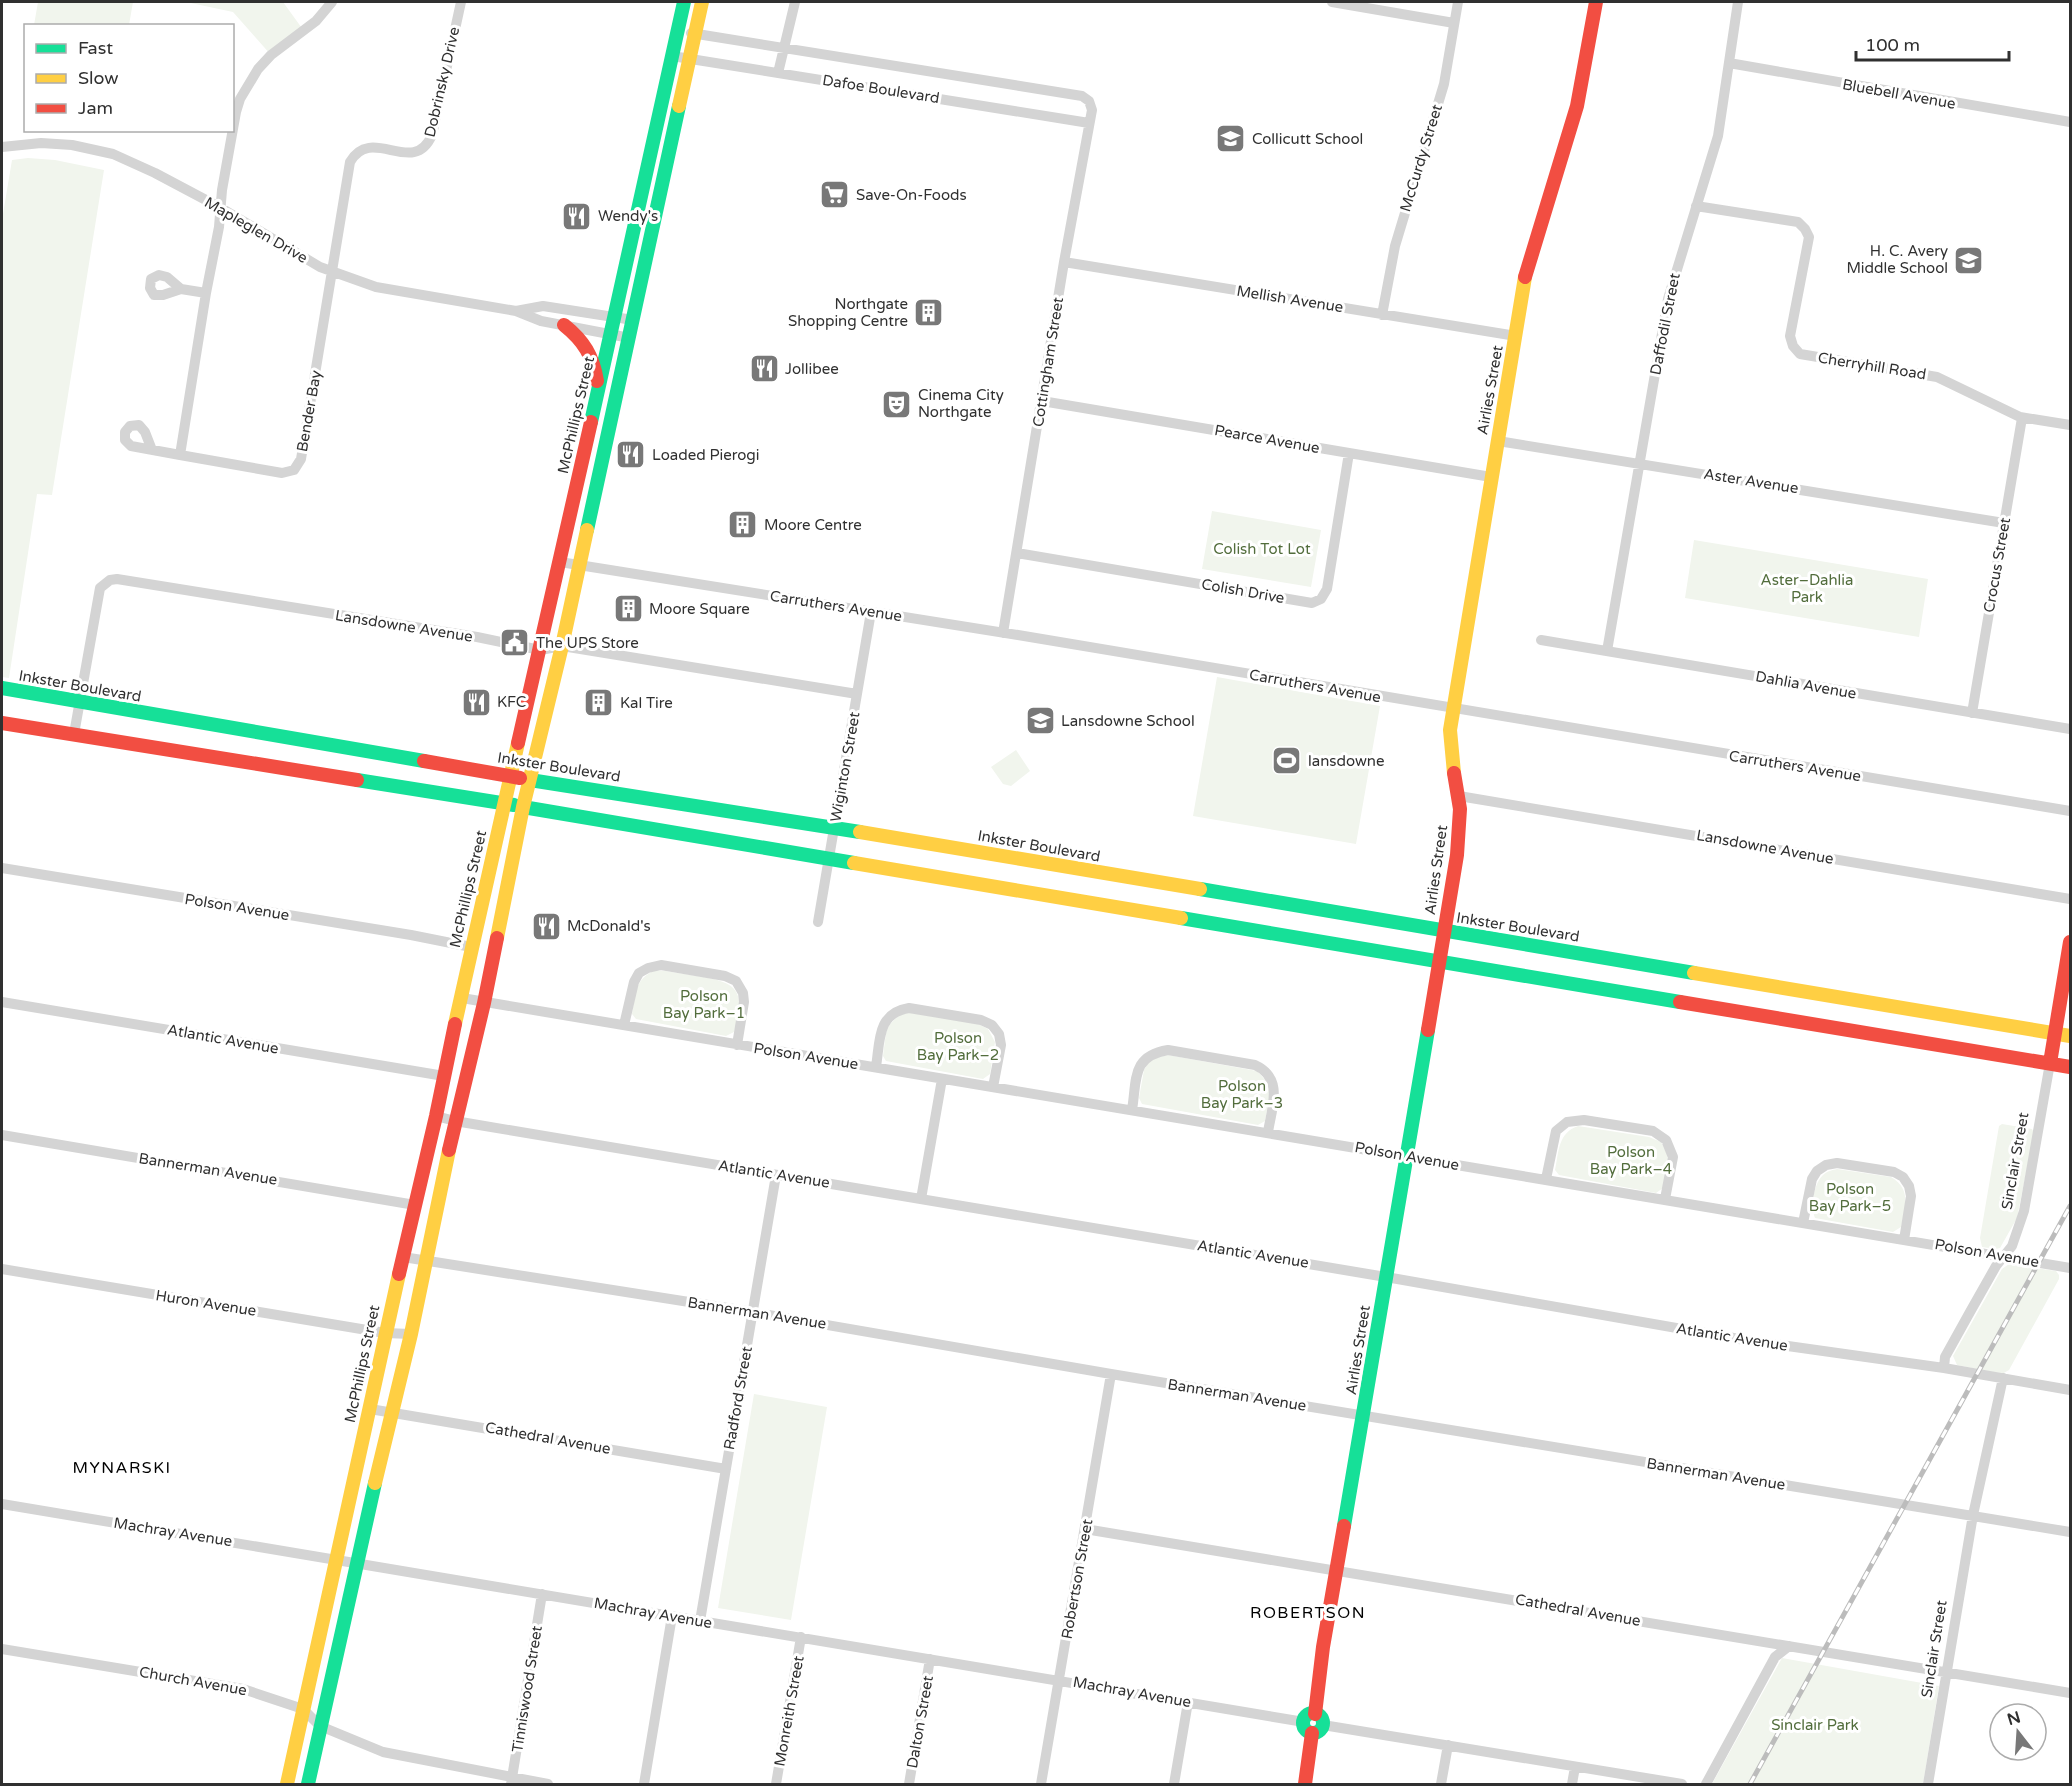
<svg xmlns="http://www.w3.org/2000/svg" width="2072" height="1786" font-family="'Varela Round',sans-serif">
  <rect width="100%" height="100%" fill="#fff"/>
  <!-- green -->
  <path fill="#f1f5ed" d="M38 2H133L129 25H34Z
    M186 2H283L304 31 271 55 233 12Z
    M28 158 55 160 104 170 52 495 37 494 9 678 2 677V220L12 160Z
    M1212 511 1321 530 1311 587 1202 569Z
    M1694 540 1928 579 1919 637 1685 598Z
    M1217 677 1380 706 1356 844 1193 816Z
    M1016 750 1030 771 1011 786 1003 784 991 767Z
    M655 970C669 971 683 974 697 976 736 982 747 989 734 1032L726 1036 636 1019 632 1014C636 994 634 980 655 970Z
    M905 1012 976 1023 988 1029 995 1042 990 1074 983 1079 886 1061 883 1056C887 1031 883 1026 905 1012Z
    M1168 1055 1257 1071 1267 1082 1270 1094 1265 1121 1258 1125 1142 1104 1139 1098 1144 1070 1151 1059Z
    M2002 1124 2032 1129 2034 1133 2017 1218 2000 1248 1996 1249 1982 1247 1980 1238 1999 1126Z
    M1578 1126 1649 1137 1661 1142 1668 1156 1663 1188 1656 1193 1559 1175 1555 1170C1559 1151 1558 1133 1578 1126Z
    M1837 1169 1891 1177C1912 1189 1905 1208 1901 1227L1893 1232 1815 1218C1810 1207 1814 1183 1823 1175 1827 1171 1833 1170 1837 1169Z
    M2009 1264 2056 1271 2059 1275V1279L2009 1370 2002 1374 1957 1365 1953 1356 2002 1269Z
    M754 1394 827 1407 791 1620 718 1608Z
    M1782 1658 1939 1686 1923 1784H1712Z"/>
  <g fill="none" stroke-linecap="round" stroke-linejoin="round">
    <!-- street -->
    <path stroke="#d4d4d4" stroke-width="10" d="M332 2 316 21 271 55 258 69 240 99 236 112 222 190 219 227 206 293 180 455 282 473 294 470 301 459 350 162C372 124 413 178 432 135L461 2
      M1332 2 1454 23
      M691 33 1082 96 1089 101 1092 110 1064 262 1003 633
      M672 56 1089 123
      M1729 63 2070 122
      M778 73 795 2
      M2 147 41 143 72 145 113 154 155 173 221 208 320 267 376 287 516 311 541 321 630 338
      M1696 206 1798 222 1805 229 1809 237 1790 336 1793 346 1800 354 1937 377 2020 417 2070 425
      M1064 262 1516 336
      M181 289 163 295H154L150 288 151 279 159 275 167 277 181 289 206 293
      M516 311 543 306 633 320
      M1382 315 1395 246 1444 84 1458 2
      M1042 401 1491 477
      M1498 441 2004 523
      M152 450 145 432 139 425 130 426 125 432V440L131 446 180 455
      M1017 553 1312 603 1321 599 1327 589 1349 453
      M560 562 1018 635 2070 811
      M1541 640 2070 729
      M1607 651 1668 299 1718 136 1738 2
      M1972 713 2022 418
      M74 734 100 588 110 580 117 579 477 637 540 650 562 646 857 694
      M1459 796 2070 899
      M2 868 411 935 471 947
      M818 922 871 612
      M462 998 2070 1268
      M2 1002 444 1076
      M624 1025 634 982 639 973 648 968 661 965 725 976 736 981 743 993 744 1002 737 1045
      M876 1067C880 1041 877 1013 909 1008L981 1020 992 1025 999 1034 1001 1045 993 1087
      M1132 1110C1137 1080 1131 1056 1168 1050L1255 1065C1284 1078 1272 1107 1268 1132
      M436 1116 455 1121 1386 1277 1745 1340 1944 1368 2070 1390
      M2 1135 415 1205
      M1546 1179 1556 1131 1567 1122 1584 1120 1653 1131 1666 1140 1673 1157 1665 1199
      M921 1199 942 1079
      M1803 1223 1812 1179 1817 1171 1826 1165 1837 1163 1894 1172 1903 1177 1909 1186 1911 1196 1904 1240
      M403 1257 740 1310 1111 1374 2070 1532
      M2 1269 385 1333 411 1334
      M1944 1368 1945 1357 1970 1312 1996 1266 2012 1246 2024 1211 2050 1063
      M370 1409 726 1469
      M2 1504 1304 1722
      M1085 1529 2070 1693
      M700 1621 776 1175
      M2 1649 243 1689 303 1709 320 1726 383 1752 548 1784
      M1323 1725 1682 1784
      M511 1784 542 1594
      M644 1784 672 1616
      M776 1784 801 1637
      M909 1784 930 1659
      M1041 1784 1111 1374
      M1174 1784 1188 1702
      M1441 1784 1448 1745
      M1572 1784 1575 1767
      M1706 1784 1775 1657 1789 1646
      M1928 1784 1973 1515 2003 1378"/>
    <!-- fast -->
    <path stroke="#16e098" stroke-width="14" d="M591 422 684 2
      M587 530 679 106
      M2 688 424 761
      M357 780 514 805
      M530 780 860 832
      M523 807 854 863
      M1200 889 1694 973
      M1181 918 1680 1002
      M1344 1526 1428 1030
      M1303 1723a10 10 0 1 1 20 0a10 10 0 1 1-20 0Z
      M308 1784 375 1483"/>
    <!-- slow -->
    <path stroke="#ffcf43" stroke-width="14" d="M679 106 702 2
      M1454 773 1450 730 1525 277
      M860 832 1200 889
      M854 863 1181 918
      M497 938 523 807 562 646 587 530
      M1694 973 2070 1036
      M455 1024 518 743
      M375 1483 411 1334 449 1150
      M287 1784 399 1274"/>
    <!-- jam -->
    <path stroke="#f24e42" stroke-width="14" d="M1525 277 1577 106 1596 2
      M564 325C584 341 593 356 597 381
      M2 723 357 780
      M518 743 591 422
      M424 761 520 778
      M1680 1002 2070 1067
      M1428 1030 1457 855 1460 809 1454 773
      M2050 1063 2070 942
      M449 1150 484 1003 497 938
      M399 1274 436 1116 455 1024
      M1315 1714 1323 1647 1344 1526
      M1305 1784 1312 1733"/>
    <defs>
      <path id="rail" d="M1750 1784 2070 1206"/>
    </defs>
    <!-- rail casing -->
    <use href="#rail" stroke="#bcbcbc" stroke-width="5"/>
    <!-- rail -->
    <use href="#rail" stroke="#fff" stroke-width="3" stroke-dasharray="9" stroke-linecap="butt"/>
  </g>
  <!-- icons -->
  <defs>
    <symbol id="school-square" viewBox="-11 -11 22 22"><rect x="-9" y="-9" width="18" height="18" rx="4" fill="#787878" stroke="#fff"/><path d="M0-5L7-2L0 1L-7-2ZM-4 1L0 2.5L4 1V4Q0 6-4 4Z" fill="#fff"/></symbol>
    <symbol id="supermarket-square" viewBox="-11 -11 22 22"><rect x="-9" y="-9" width="18" height="18" rx="4" fill="#787878" stroke="#fff"/><path d="M-6-5.5h2.5l.6 2H6L4.5 2H-2.5L-4.4-4H-6ZM-1.5 3.2a1.3 1.3 0 1 0 .1 0ZM3 3.2a1.3 1.3 0 1 0 .1 0Z" fill="#fff"/></symbol>
    <symbol id="restaurant-square" viewBox="-11 -11 22 22"><rect x="-9" y="-9" width="18" height="18" rx="4" fill="#787878" stroke="#fff"/><path d="M-5-6h1v4h1v-4h1v4h1v-4h1v5L-1.5 .5V6h-2V.5L-5-1ZM5-6V6H3V1.5H1.5Q1.5-4 5-6Z" fill="#fff"/></symbol>
    <symbol id="building-square" viewBox="-11 -11 22 22"><rect x="-9" y="-9" width="18" height="18" rx="4" fill="#787878" stroke="#fff"/><path d="M-4-6H4V6H1V3H-1V6H-4ZM-2.5-4.3h1.7v1.8h-1.7ZM.8-4.3h1.7v1.8H.8ZM-2.5-1h1.7V.8h-1.7ZM.8-1h1.7V.8H.8Z" fill="#fff"/></symbol>
    <symbol id="theatre-square" viewBox="-11 -11 22 22"><rect x="-9" y="-9" width="18" height="18" rx="4" fill="#787878" stroke="#fff"/><path d="M-5-5.5Q0-4 5-5.5V0Q5 5 0 6Q-5 5-5 0ZM-3.3-2.5H-1v1.5H-3.3ZM1-2.5H3.3v1.5H1ZM-2.8 1Q0 5.5 2.8 1Z" fill="#fff"/></symbol>
    <symbol id="civic-square" viewBox="-11 -11 22 22"><rect x="-9" y="-9" width="18" height="18" rx="4" fill="#787878" stroke="#fff"/><path d="M-.6-6.5H3V-4.5H.6V-3L4-1V1h2V6H-6V1h2V-1L-.6-3ZM-1.2 2.5V6h2.4V2.5Z" fill="#fff"/></symbol>
    <symbol id="stadium-square" viewBox="-11 -11 22 22"><rect x="-9" y="-9" width="18" height="18" rx="4" fill="#787878" stroke="#fff"/><path d="M0-5a6.5 5 0 1 0 0 10a6.5 5 0 1 0 0-10ZM-3.5-1.8h7v3.6h-7Z" fill="#fff"/></symbol>
  </defs>
  <g fill-rule="evenodd">
    <use href="#school-square" x="1214" y="122" width="33" height="33"/>
    <use href="#supermarket-square" x="818" y="178" width="33" height="33"/>
    <use href="#restaurant-square" x="560" y="200" width="33" height="33"/>
    <use href="#school-square" x="1952" y="244" width="33" height="33"/>
    <use href="#building-square" x="912" y="296" width="33" height="33"/>
    <use href="#restaurant-square" x="748" y="352" width="33" height="33"/>
    <use href="#theatre-square" x="880" y="388" width="33" height="33"/>
    <use href="#restaurant-square" x="614" y="438" width="33" height="33"/>
    <use href="#building-square" x="726" y="508" width="33" height="33"/>
    <use href="#building-square" x="612" y="592" width="33" height="33"/>
    <use href="#civic-square" x="498" y="626" width="33" height="33"/>
    <use href="#restaurant-square" x="460" y="686" width="33" height="33"/>
    <use href="#building-square" x="582" y="686" width="33" height="33"/>
    <use href="#school-square" x="1024" y="704" width="33" height="33"/>
    <use href="#stadium-square" x="1270" y="744" width="33" height="33"/>
    <use href="#restaurant-square" x="530" y="910" width="33" height="33"/>
  </g>
  <g text-anchor="middle" dominant-baseline="central" stroke-width="6" stroke-linejoin="round" paint-order="stroke">
    <!-- street labels -->
    <g font-size="15" fill="#303030" stroke="#fff">
      <text transform="translate(442 82) rotate(-77)">Dobrinsky Drive</text>
      <text transform="translate(881 89) rotate(9)">Dafoe Boulevard</text>
      <text transform="translate(1899 94) rotate(10)">Bluebell Avenue</text>
      <text transform="translate(1421 158) rotate(-73)">McCurdy Street</text>
      <text transform="translate(256 230) rotate(30)">Mapleglen Drive</text>
      <text transform="translate(1290 299) rotate(9)">Mellish Avenue</text>
      <text transform="translate(1665 324) rotate(-79)">Daffodil Street</text>
      <text transform="translate(1048 362) rotate(-81)">Cottingham Street</text>
      <text transform="translate(1872 366) rotate(9)">Cherryhill Road</text>
      <text transform="translate(1490 390) rotate(-80)">Airlies Street</text>
      <text transform="translate(309 411) rotate(-80)">Bender Bay</text>
      <text transform="translate(576 415) rotate(-77)">McPhillips Street</text>
      <text transform="translate(1267 439) rotate(10)">Pearce Avenue</text>
      <text transform="translate(1751 481) rotate(9)">Aster Avenue</text>
      <text transform="translate(1997 565) rotate(-80)">Crocus Street</text>
      <text transform="translate(1243 591) rotate(10)">Colish Drive</text>
      <text transform="translate(836 606) rotate(9)">Carruthers Avenue</text>
      <text transform="translate(404 626) rotate(9)">Lansdowne Avenue</text>
      <text transform="translate(1806 685) rotate(10)">Dahlia Avenue</text>
      <text transform="translate(80 686) rotate(10)">Inkster Boulevard</text>
      <text transform="translate(1315 686) rotate(10)">Carruthers Avenue</text>
      <text transform="translate(1795 766) rotate(9)">Carruthers Avenue</text>
      <text transform="translate(559 767) rotate(9)">Inkster Boulevard</text>
      <text transform="translate(845 767) rotate(-80)">Wiginton Street</text>
      <text transform="translate(1039 846) rotate(10)">Inkster Boulevard</text>
      <text transform="translate(1765 847) rotate(10)">Lansdowne Avenue</text>
      <text transform="translate(1436 870) rotate(-82)">Airlies Street</text>
      <text transform="translate(468 889) rotate(-77)">McPhillips Street</text>
      <text transform="translate(237 907) rotate(9)">Polson Avenue</text>
      <text transform="translate(1518 927) rotate(9)">Inkster Boulevard</text>
      <text transform="translate(223 1039) rotate(10)">Atlantic Avenue</text>
      <text transform="translate(806 1056) rotate(9)">Polson Avenue</text>
      <text transform="translate(1407 1156) rotate(10)">Polson Avenue</text>
      <text transform="translate(2015 1161) rotate(-80)">Sinclair Street</text>
      <text transform="translate(208 1169) rotate(9)">Bannerman Avenue</text>
      <text transform="translate(774 1174) rotate(9)">Atlantic Avenue</text>
      <text transform="translate(1987 1253) rotate(10)">Polson Avenue</text>
      <text transform="translate(1253 1254) rotate(9)">Atlantic Avenue</text>
      <text transform="translate(206 1303) rotate(9)">Huron Avenue</text>
      <text transform="translate(757 1313) rotate(9)">Bannerman Avenue</text>
      <text transform="translate(1732 1337) rotate(9)">Atlantic Avenue</text>
      <text transform="translate(1358 1350) rotate(-81)">Airlies Street</text>
      <text transform="translate(362 1364) rotate(-78)">McPhillips Street</text>
      <text transform="translate(1237 1395) rotate(9)">Bannerman Avenue</text>
      <text transform="translate(738 1398) rotate(-80)">Radford Street</text>
      <text transform="translate(548 1438) rotate(10)">Cathedral Avenue</text>
      <text transform="translate(1716 1474) rotate(9)">Bannerman Avenue</text>
      <text transform="translate(173 1532) rotate(9)">Machray Avenue</text>
      <text transform="translate(1077 1579) rotate(-80)">Robertson Street</text>
      <text transform="translate(1578 1610) rotate(10)">Cathedral Avenue</text>
      <text transform="translate(653 1613) rotate(10)">Machray Avenue</text>
      <text transform="translate(1934 1649) rotate(-81)">Sinclair Street</text>
      <text transform="translate(193 1681) rotate(10)">Church Avenue</text>
      <text transform="translate(527 1689) rotate(-81)">Tinniswood Street</text>
      <text transform="translate(1132 1692) rotate(10)">Machray Avenue</text>
      <text transform="translate(789 1711) rotate(-80)">Monreith Street</text>
      <text transform="translate(920 1722) rotate(-80)">Dalton Street</text>
    </g>
    <!-- poi labels -->
    <g font-size="15" fill="#303030" stroke="#fff" text-anchor="start">
      <text x="1252" y="139">Collicutt School</text>
      <text x="856" y="195">Save-On-Foods</text>
      <text x="598" y="216">Wendy's</text>
      <text x="1948" y="251" text-anchor="end">H. C. Avery<tspan x="1948" dy="17">Middle School</tspan></text>
      <text x="908" y="304" text-anchor="end">Northgate<tspan x="908" dy="17">Shopping Centre</tspan></text>
      <text x="785" y="369">Jollibee</text>
      <text x="918" y="395">Cinema City<tspan x="918" dy="17">Northgate</tspan></text>
      <text x="652" y="455">Loaded Pierogi</text>
      <text x="764" y="525">Moore Centre</text>
      <text x="649" y="609">Moore Square</text>
      <text x="536" y="643">The UPS Store</text>
      <text x="497" y="702">KFC</text>
      <text x="620" y="703">Kal Tire</text>
      <text x="1061" y="721">Lansdowne School</text>
      <text x="1308" y="761">lansdowne</text>
      <text x="567" y="926">McDonald's</text>
    </g>
    <!-- park labels -->
    <g font-size="15" fill="#526d3c" stroke="#fff">
      <text x="1262" y="549">Colish Tot Lot</text>
      <text x="1807" y="580">Aster–Dahlia<tspan x="1807" dy="17">Park</tspan></text>
      <text x="704" y="996">Polson<tspan x="704" dy="17">Bay Park–1</tspan></text>
      <text x="958" y="1038">Polson<tspan x="958" dy="17">Bay Park–2</tspan></text>
      <text x="1242" y="1086">Polson<tspan x="1242" dy="17">Bay Park–3</tspan></text>
      <text x="1631" y="1152">Polson<tspan x="1631" dy="17">Bay Park–4</tspan></text>
      <text x="1850" y="1189">Polson<tspan x="1850" dy="17">Bay Park–5</tspan></text>
      <text x="1815" y="1725">Sinclair Park</text>
    </g>
    <!-- neighbourhood labels -->
    <g font-size="16" letter-spacing="1.5" fill="#000" stroke="#fff">
      <text x="122" y="1468">MYNARSKI</text>
      <text x="1308" y="1613">ROBERTSON</text>
    </g>
  </g>
  <!-- border -->
  <rect width="2072" height="1786" fill="none" stroke="#303030" stroke-width="6"/>
  <!-- legend -->
  <rect x="24" y="24" width="210" height="108" fill="#ffffff" stroke="#acacac" stroke-width="1.5"/>
  <rect x="36" y="44" width="30" height="9" fill="#16e098" stroke="#acacac" stroke-width="1.5"/>
  <text x="78" y="54" font-size="18" fill="#303030">Fast</text>
  <rect x="36" y="74" width="30" height="9" fill="#ffcf43" stroke="#acacac" stroke-width="1.5"/>
  <text x="78" y="84" font-size="18" fill="#303030">Slow</text>
  <rect x="36" y="104" width="30" height="9" fill="#f24e42" stroke="#acacac" stroke-width="1.5"/>
  <text x="78" y="114" font-size="18" fill="#303030">Jam</text>
  <!-- north arrow -->
  <g transform="translate(2018 1732) rotate(343)"><circle r="28" fill="#ffffff" stroke="#acacac" stroke-width="1.5"/>
  <path d="M0-4.5L10 22L0 15L-10 22Z" fill="#787878"/>
  <text y="-9" font-size="16" font-weight="bold" text-anchor="middle" fill="#303030">N</text>
  </g>
  <!-- scale -->
  <path d="M1856 51v9h153v-9" fill="none" stroke="#303030" stroke-width="3"/>
  <text x="1865" y="51" font-size="18" fill="#303030" stroke="#ffffff" stroke-width="4.5" paint-order="stroke">100 m</text>
</svg>
